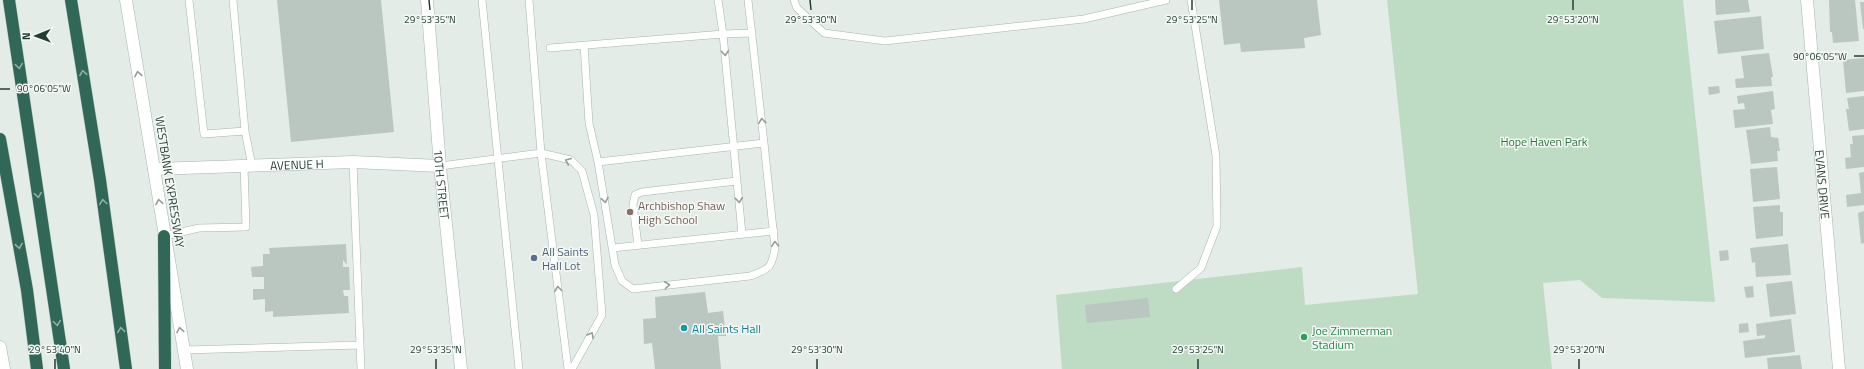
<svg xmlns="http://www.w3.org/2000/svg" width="1864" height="369" font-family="'Titillium Web',sans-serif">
  <rect width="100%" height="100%" fill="#e3ece7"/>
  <!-- green -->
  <path fill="#bddcc3" d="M1387 0H1683L1715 302 1602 298 1580 280 1543 283 1552 369H1062L1056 295 1302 267 1305 305 1418 294Z"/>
  <!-- building -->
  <path fill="#b9c7c0" d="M277 0H381L394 132 291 142Z
    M1219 0H1317L1321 35 1304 38 1305 48 1241 52 1240 43 1224 45Z
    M1715 0H1748L1750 12 1716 15Z
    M1829 0H1855L1859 41 1833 43 1832 32H1830Z
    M1860 2H1864V29H1863Z
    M1761 16 1764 49 1718 54 1714 21Z
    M1769 53 1773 77H1771L1772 86 1736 88 1735 79 1744 78 1741 56Z
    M1864 58V91L1846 93 1843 60Z
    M1719 86 1720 93 1709 95 1708 87Z
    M1773 91 1775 109 1771 110 1773 124 1735 128 1733 110 1745 109 1744 103 1738 104 1737 96Z
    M1864 96V129L1849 131 1846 109H1849L1847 98Z
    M1770 127 1771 137 1778 138 1780 151H1777L1778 161 1751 164 1746 130Z
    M1864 135V167L1846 169 1845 158 1851 157 1850 144H1853L1852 136Z
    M1777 167 1780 199 1753 202 1750 169Z
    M1864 172V205L1847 207 1846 195 1861 193 1859 173Z
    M1780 205V212H1783V236L1756 239 1753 207Z
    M1864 211V243L1861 244 1858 213Z
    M346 244 347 265 343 260V267H349L350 290H343L344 296H348L349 313 273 317V311L265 312V299L253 300V289H264V277H252L251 267 263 266V254H270L269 248Z
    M1788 244 1791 275 1756 277 1755 262 1752 263 1750 248Z
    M1728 250 1729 260 1720 261 1719 251Z
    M1792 281 1796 314 1770 317 1766 284Z
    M1753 286 1754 297 1746 298 1744 287Z
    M705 292 708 313 723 311 726 336H718L721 369H655L652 343 644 344 643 319 656 318 655 297Z
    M1148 298 1150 317 1087 323 1085 305Z
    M1791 319 1795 352 1745 358 1743 341 1765 338V335L1757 336 1756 324Z
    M1748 323 1749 332 1739 333V324Z
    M1800 355 1802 369H1768L1767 358Z"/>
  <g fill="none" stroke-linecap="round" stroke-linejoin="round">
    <defs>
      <path id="service" d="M189 0 204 134 245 131 252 166
        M233 0 245 131
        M482 0 519 369
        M529 0 541 153 568 369
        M718 0 723 34 742 234
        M794 0 797 8 824 33 885 41 1084 19 1166 0
        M584 45 589 123 598 162 764 143 748 0
        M550 48 723 34 752 33
        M353 162 360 345
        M598 162 615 265 622 281 633 289 750 276C769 269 772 268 775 248L764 143
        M440 166 541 153 571 160 582 171 594 215 602 315 572 369
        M164 236 199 228 246 227 244 166
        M638 245 633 205 635 195 642 192 737 181
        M613 248 774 231
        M1176 289 1201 268 1217 226 1216 156 1191 0
        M184 350 360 345 361 369"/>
      <g id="minor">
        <path id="s1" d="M427 0 440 166 461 369"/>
        <path id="s2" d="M1807 0 1839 369"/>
        <path id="s3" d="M154 169 353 162 440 166"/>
      </g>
      <path id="secondary" d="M126 0 187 369
        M0 347 4 369"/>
      <path id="motorway" d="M9 0 64 369
        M71 0 100 180 126 369
        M0 139 27 290 37 369
        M164 236 165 369"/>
    </defs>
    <!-- service casing -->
    <use href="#service" stroke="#a6b4ae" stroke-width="8"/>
    <!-- minor casing -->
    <use href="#minor" stroke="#a6b4ae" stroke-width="13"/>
    <!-- secondary casing -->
    <use href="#secondary" stroke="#a2b7ae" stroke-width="13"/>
    <!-- motorway casing -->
    <use href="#motorway" stroke="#c2c9c6" stroke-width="13"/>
    <!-- service -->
    <use href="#service" stroke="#fff" stroke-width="7"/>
    <!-- minor -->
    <use href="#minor" stroke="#fff" stroke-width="12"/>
    <!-- secondary -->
    <use href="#secondary" stroke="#fff" stroke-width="12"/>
    <!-- motorway -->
    <use href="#motorway" stroke="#316757" stroke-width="12"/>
  </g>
  <!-- one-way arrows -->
  <defs><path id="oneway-chevron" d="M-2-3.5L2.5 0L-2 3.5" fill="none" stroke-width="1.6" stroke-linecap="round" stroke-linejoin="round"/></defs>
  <g stroke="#929e9a">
    <use href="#oneway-chevron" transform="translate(725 53) rotate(85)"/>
    <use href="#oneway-chevron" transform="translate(138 74) rotate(-100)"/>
    <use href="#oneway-chevron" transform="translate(762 121) rotate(-96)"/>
    <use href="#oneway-chevron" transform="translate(568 161) rotate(-157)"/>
    <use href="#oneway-chevron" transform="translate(605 200) rotate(81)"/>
    <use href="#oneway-chevron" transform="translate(739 200) rotate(84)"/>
    <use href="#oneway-chevron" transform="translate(159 202) rotate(-99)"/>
    <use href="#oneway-chevron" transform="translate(775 244) rotate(-93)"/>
    <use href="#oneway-chevron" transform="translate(667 285) rotate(-6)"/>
    <use href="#oneway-chevron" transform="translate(558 289) rotate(-97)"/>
    <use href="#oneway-chevron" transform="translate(180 330) rotate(-100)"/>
    <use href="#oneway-chevron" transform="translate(591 335) rotate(-61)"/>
  </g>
  <g stroke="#92b0a6">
    <use href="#oneway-chevron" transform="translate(19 66) rotate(82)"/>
    <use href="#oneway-chevron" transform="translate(83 73) rotate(-99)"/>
    <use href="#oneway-chevron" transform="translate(38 195) rotate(82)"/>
    <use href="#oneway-chevron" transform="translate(103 202) rotate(-98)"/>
    <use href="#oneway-chevron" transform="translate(19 246) rotate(80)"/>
    <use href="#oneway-chevron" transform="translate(57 323) rotate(82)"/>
    <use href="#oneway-chevron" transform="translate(121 330) rotate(-98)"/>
  </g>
  <!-- ticks -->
  <path fill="none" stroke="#243d34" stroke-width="1.5" d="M429 0 430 10M810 0 811 10M1192 0V10M1573 0V10M1854 56H1864M0 89H10M55 359V369M436 359V369M817 359V369M1198 359V369M1579 359V369"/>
  <!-- markers -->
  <circle fill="#8d6e63" stroke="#f4f9f6" stroke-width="1.5" cx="630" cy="212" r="4"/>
  <circle fill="#5c6f8a" stroke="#f4f9f6" stroke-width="1.5" cx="534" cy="258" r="4"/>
  <circle fill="#0f9aa8" stroke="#f4f9f6" stroke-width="1.5" cx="684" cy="328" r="4"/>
  <circle fill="#2e9e5b" stroke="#f4f9f6" stroke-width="1.5" cx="1304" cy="337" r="4"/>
  <g text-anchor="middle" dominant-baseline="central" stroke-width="3" stroke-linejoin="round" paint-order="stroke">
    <!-- park labels -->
    <g font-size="12" fill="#307243" stroke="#f4f9f6">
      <text x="1544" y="141">Hope Haven Park</text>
    </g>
    <!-- street labels -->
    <g font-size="12" fill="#243d34" stroke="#f4f9f6">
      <text stroke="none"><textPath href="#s3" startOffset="143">AVENUE H</textPath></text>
      <text transform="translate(170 182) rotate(81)">WESTBANK EXPRESSWAY</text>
      <text stroke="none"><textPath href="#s2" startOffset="185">EVANS DRIVE</textPath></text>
      <text stroke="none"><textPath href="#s1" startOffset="185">10TH STREET</textPath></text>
    </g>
    <!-- education labels -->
    <g font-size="12" fill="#785e54" stroke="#f4f9f6" text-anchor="start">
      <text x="638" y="205">Archbishop Shaw<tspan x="638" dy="14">High School</tspan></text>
    </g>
    <!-- service labels -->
    <g font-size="12" fill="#4e5e75" stroke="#f4f9f6" text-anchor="start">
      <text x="542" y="251">All Saints<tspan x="542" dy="14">Hall Lot</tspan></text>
    </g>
    <!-- culture labels -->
    <g font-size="12" fill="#0d838f" stroke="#f4f9f6" text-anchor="start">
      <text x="692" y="328">All Saints Hall</text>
    </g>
    <!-- leisure labels -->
    <g font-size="12" fill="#27864d" stroke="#f4f9f6" text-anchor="start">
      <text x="1312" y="330">Joe Zimmerman<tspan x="1312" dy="14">Stadium</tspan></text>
    </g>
  </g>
  <g font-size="10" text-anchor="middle" fill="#243d34" stroke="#f4f9f6" stroke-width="3" stroke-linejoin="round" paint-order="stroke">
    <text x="430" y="23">29°53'35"N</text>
    <text x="811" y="23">29°53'30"N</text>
    <text x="1192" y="23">29°53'25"N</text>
    <text x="1573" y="23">29°53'20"N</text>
    <text x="1820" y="60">90°06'05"W</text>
    <text x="44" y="92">90°06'05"W</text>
    <text x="55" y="353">29°53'40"N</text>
    <text x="436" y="353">29°53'35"N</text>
    <text x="817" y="353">29°53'30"N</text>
    <text x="1198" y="353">29°53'25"N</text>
    <text x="1579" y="353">29°53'20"N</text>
  </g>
  <!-- north arrow -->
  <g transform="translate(36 36) rotate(269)" stroke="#f4f9f6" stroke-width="3" paint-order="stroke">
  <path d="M0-3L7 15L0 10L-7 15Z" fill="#243d34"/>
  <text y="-6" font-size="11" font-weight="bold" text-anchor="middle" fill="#243d34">N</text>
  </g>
</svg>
